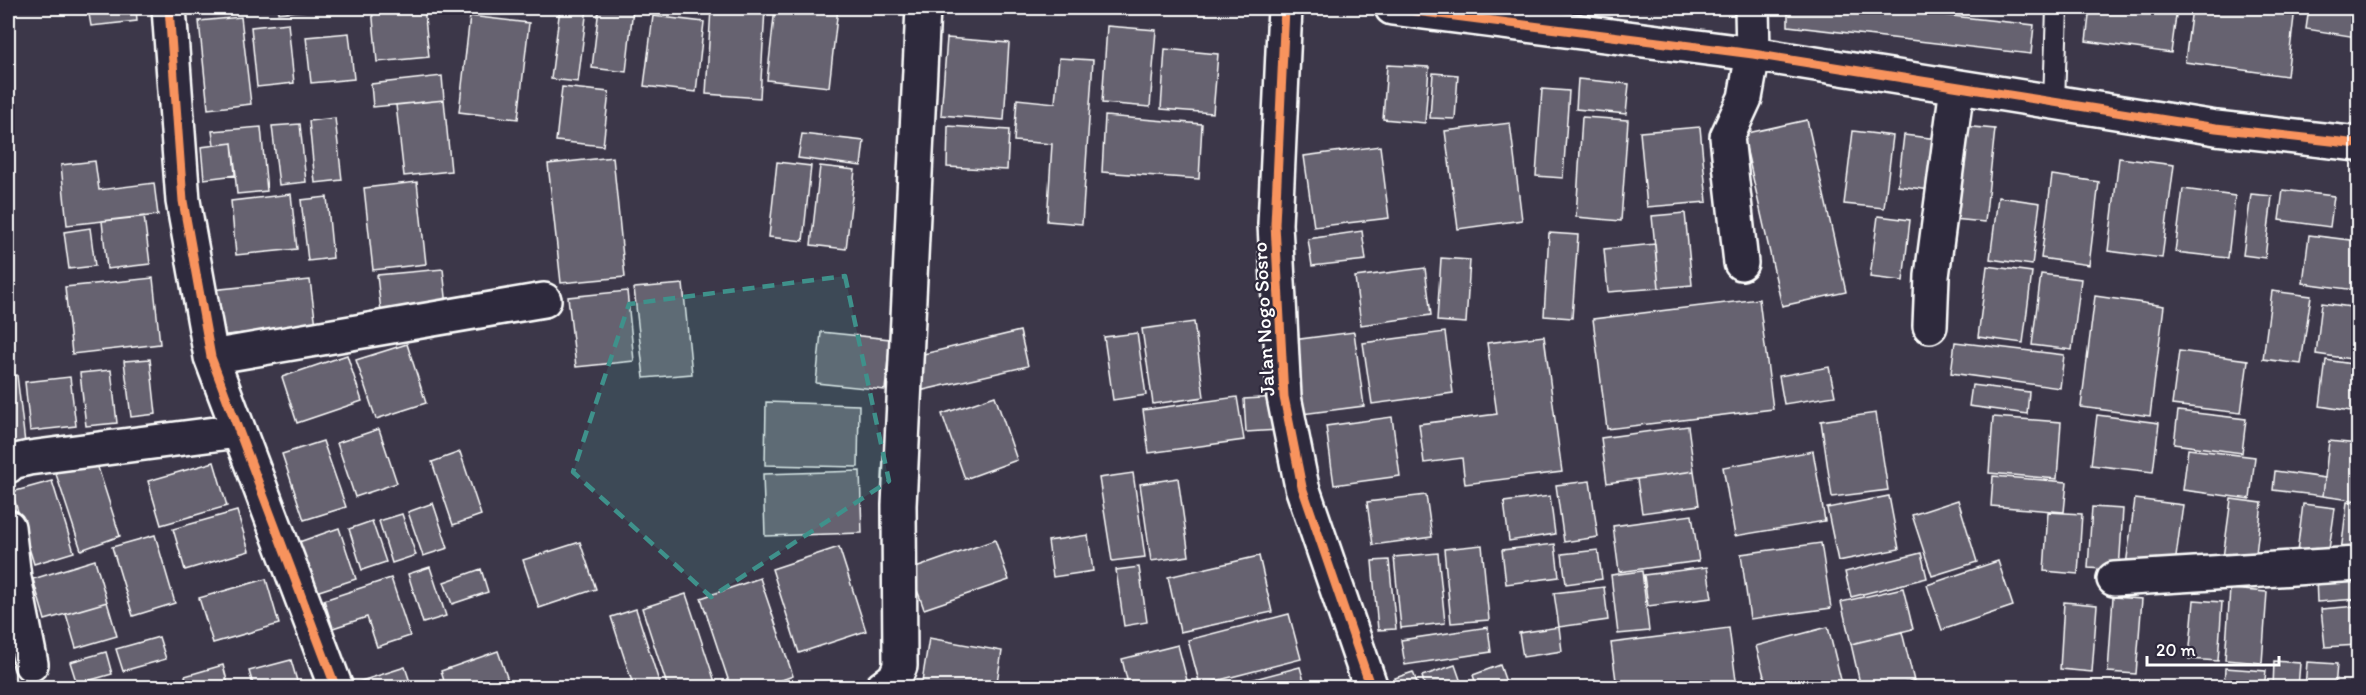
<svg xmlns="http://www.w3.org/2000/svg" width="2366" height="695" font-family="Itim,sans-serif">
  <rect width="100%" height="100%" fill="#3c3749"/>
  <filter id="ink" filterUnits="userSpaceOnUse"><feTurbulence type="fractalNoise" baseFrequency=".0167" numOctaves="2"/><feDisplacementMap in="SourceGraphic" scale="12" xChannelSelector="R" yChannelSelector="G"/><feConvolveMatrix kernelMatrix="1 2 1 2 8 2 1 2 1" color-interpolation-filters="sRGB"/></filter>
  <g filter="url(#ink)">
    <!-- building -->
    <path fill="#666270" stroke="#fff" stroke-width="1.5" d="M88 8H136L137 21 91 26Z
      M278 8H331L278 13Z
      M372 8H424L429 57 377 62Z
      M560 8H587L578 82 551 79Z
      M599 8H633L626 72 592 68Z
      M654 8H693L692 13Z
      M711 8H765L760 98 706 94Z
      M775 8H838L829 87 767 80Z
      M1540 8H1581V12L1540 10Z
      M1788 8H1880L2034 25 2031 54 1788 26Z
      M2090 8H2177L2171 53 2086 41Z
      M2192 8H2295L2287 76 2185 62Z
      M2309 8H2358L2356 37 2306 29Z
      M470 16 529 23 518 119 459 112Z
      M653 16 704 22 696 92 644 86Z
      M241 17 251 104 208 109 199 21Z
      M288 23 294 83 257 87 251 27Z
      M1107 26 1156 30 1150 107 1102 103Z
      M349 33 354 79 311 83 306 37Z
      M947 38 1009 43 1004 120 941 115Z
      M1165 49 1218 54 1213 113 1161 109Z
      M1059 58 1093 60 1082 224 1047 221 1052 144 1014 141 1017 99 1055 103Z
      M1387 65 1429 67 1425 123 1383 119Z
      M1433 73 1458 75 1455 119 1430 118Z
      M442 76 444 100 373 107 371 84Z
      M1578 79 1629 84 1626 114 1576 109Z
      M562 87 609 92 603 146 556 141Z
      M1542 89 1569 91 1563 178 1536 176Z
      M444 100 451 171 404 176 396 105Z
      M1105 116 1202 124 1199 179 1102 172Z
      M1582 117 1628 120 1621 221 1576 217Z
      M335 118 342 180 315 183 309 121Z
      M1807 120 1846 292 1782 306 1743 134Z
      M1510 123 1522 220 1458 229 1445 131Z
      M300 124 306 182 279 185 272 126Z
      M948 126 1009 130 1007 170 947 167Z
      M1962 126 1995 129 1985 222 1953 219Z
      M261 127 267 191 237 194 232 143 214 145 212 131Z
      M1700 127 1707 202 1647 207 1640 132Z
      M1853 131 1893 136 1884 208 1844 204Z
      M802 134 864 141 861 166 798 158Z
      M1904 135 1938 139 1931 190 1898 186Z
      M232 143 236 175 204 179 201 147Z
      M1380 146 1389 218 1314 227 1304 156Z
      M613 157 625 277 561 283 548 164Z
      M2119 158 2174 165 2162 258 2108 251Z
      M95 161 99 190 154 183 158 215 67 225 61 165Z
      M777 162 811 166 803 241 769 237Z
      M820 166 855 170 846 249 811 245Z
      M2052 175 2099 182 2089 265 2041 258Z
      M417 182 426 264 373 270 364 188Z
      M2183 189 2235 196 2228 258 2175 252Z
      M2283 190 2334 196 2330 227 2279 220Z
      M291 194 297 249 236 255 231 201Z
      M2251 194 2272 196 2265 258 2243 255Z
      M327 197 333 258 308 261 301 200Z
      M1998 197 2040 203 2032 265 1990 259Z
      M1685 213 1692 285 1659 288 1652 216Z
      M144 216 150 264 107 269 102 221Z
      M1878 216 1910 220 1903 281 1870 277Z
      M90 228 95 266 69 269 64 232Z
      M1362 231 1366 260 1312 266 1308 239Z
      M1549 233 1578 235 1572 318 1544 316Z
      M2309 235 2358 241 2355 290 2303 283Z
      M1655 244 1659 288 1608 292 1604 249Z
      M1441 258 1470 260 1466 323 1437 321Z
      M1987 266 2032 272 2023 343 1978 337Z
      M1425 268 1431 315 1361 325 1355 277Z
      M443 269 447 306 381 312 377 275Z
      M2041 274 2081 279 2072 350 2032 345Z
      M153 278 160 344 72 354 65 287Z
      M310 280 316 326 216 336 211 290Z
      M683 284 692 374 644 378 634 288Z
      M627 291 634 361 576 367 568 297Z
      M2272 291 2311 296 2301 364 2263 359Z
      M2095 296 2164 306 2150 416 2081 407Z
      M1759 299 1773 409 1607 429 1593 319Z
      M2322 303 2358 308V360L2316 354Z
      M1194 322 1204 397 1153 404 1142 329Z
      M1020 331 1028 366 919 391 911 357Z
      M821 332 890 339 885 390 816 383Z
      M1354 332 1364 406 1302 414 1293 340Z
      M1445 332 1453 393 1372 404 1363 343Z
      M1137 333 1146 395 1113 400 1104 337Z
      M1544 336 1562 472 1465 484 1462 458 1424 463 1419 424 1497 414 1487 343Z
      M1955 342 2064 355 2060 388 1951 373Z
      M407 344 426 403 376 419 356 360Z
      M2179 351 2248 360 2241 413 2172 405Z
      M347 355 362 401 297 423 282 377Z
      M150 359 156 414 131 417 124 361Z
      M2326 360 2358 365V412L2320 406Z
      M1829 367 1835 396 1784 404 1779 376Z
      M111 370 117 423 86 426 80 373Z
      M17 375 25 443 8 445V376Z
      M70 377 76 426 30 431 25 382Z
      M1972 385 2029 392 2027 414 1969 406Z
      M995 396 1017 460 965 479 942 414Z
      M1237 397 1244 440 1149 453 1143 410Z
      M1277 397 1279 430 1246 432 1244 399Z
      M766 402 859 405 858 467 765 465Z
      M2178 411 2246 419 2242 453 2174 444Z
      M1876 413 1888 490 1832 497 1821 421Z
      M2097 415 2159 423 2153 472 2091 465Z
      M1392 417 1400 476 1334 485 1326 426Z
      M1993 417 2061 422 2057 479 1989 473Z
      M1688 426 1694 471 1607 483 1601 438Z
      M379 429 397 483 355 497 337 443Z
      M323 441 346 507 304 520 282 454Z
      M2329 441 2358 444V501L2323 496Z
      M2188 449 2255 457 2250 499 2183 490Z
      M1813 451 1825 521 1735 536 1723 467Z
      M460 452 481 515 453 525 432 462Z
      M95 458 120 536 81 550 55 471Z
      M214 462 227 506 161 525 148 481Z
      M860 471 862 533 765 536 763 474Z
      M1694 471 1699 505 1642 513 1637 479Z
      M2275 471 2325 478 2323 496 2273 490Z
      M1133 473 1145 557 1112 561 1099 478Z
      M1993 476 2067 482 2064 512 1991 506Z
      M1178 478 1189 556 1151 561 1140 484Z
      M52 481 74 552 34 564 12 492Z
      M1590 481 1598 537 1564 542 1556 485Z
      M1426 495 1432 537 1373 545 1367 502Z
      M1550 496 1555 534 1509 541 1504 502Z
      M1889 496 1899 549 1838 561 1827 508Z
      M2135 499 2183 505 2174 572 2126 565Z
      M2231 499 2262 503 2255 562 2223 558Z
      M1958 500 1977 562 1932 576 1912 515Z
      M2347 502 2358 503V554L2341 552Z
      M433 503 448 548 423 556 408 512Z
      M2303 504 2335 508 2328 556 2297 552Z
      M2092 507 2123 509 2119 570 2088 568Z
      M237 511 249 551 185 570 173 529Z
      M2048 512 2082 514 2078 574 2044 571Z
      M402 514 416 555 392 563 379 521Z
      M1692 515 1699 561 1619 572 1613 526Z
      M372 521 386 562 362 570 349 529Z
      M339 528 356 579 316 592 299 542Z
      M155 535 175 603 133 616 112 547Z
      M1088 535 1093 571 1053 577 1048 541Z
      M995 540 1009 580 924 609 910 570Z
      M580 542 596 589 539 608 523 560Z
      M1821 543 1831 608 1750 619 1741 554Z
      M1555 544 1559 577 1506 584 1502 550Z
      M1482 545 1489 620 1451 623 1444 549Z
      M839 547 866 631 799 653 772 569Z
      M1598 550 1602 579 1566 584 1562 554Z
      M1438 553 1445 623 1401 628 1394 557Z
      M1921 553 1927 578 1851 597 1845 572Z
      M1259 556 1272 612 1180 632 1168 577Z
      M95 560 107 602 45 620 33 579Z
      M1389 560 1396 629 1378 630 1372 561Z
      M1998 561 2013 606 1942 630 1927 585Z
      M430 567 446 616 423 623 408 574Z
      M1139 567 1147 622 1124 626 1116 570Z
      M1707 567 1712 598 1648 606 1644 575Z
      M481 569 488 592 452 604 444 582Z
      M1642 571 1649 631 1618 634 1611 575Z
      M2358 575V599L2317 602 2316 577Z
      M391 578 410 636 377 647 367 617 333 628 324 600Z
      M760 578 793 676 760 688H731L701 598Z
      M266 579 279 624 213 643 199 598Z
      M1604 587 1608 620 1559 627 1554 593Z
      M1903 588 1913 629 1851 644 1841 602Z
      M2230 589 2267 592 2262 663 2225 660Z
      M686 594 717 688H668L642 608Z
      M2113 597 2142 599 2136 674 2108 672Z
      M2194 600 2222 602 2218 661 2189 659Z
      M107 602 117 636 76 648 66 614Z
      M2064 602 2097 605 2092 672 2060 669Z
      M2358 606V645L2325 647 2321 609Z
      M636 609 661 688H634L611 617Z
      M1289 614 1301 659 1200 685 1188 640Z
      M1488 627 1491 652 1405 665 1401 640Z
      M1559 627 1562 651 1523 657 1519 633Z
      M1828 627 1843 688H1767L1756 646Z
      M1729 628 1737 688H1617L1611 643Z
      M1902 632 1914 681 1887 688H1861L1851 644Z
      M159 637 166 659 123 671 116 649Z
      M929 638 1002 651 996 688H921Z
      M1178 645 1189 688H1129L1122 659Z
      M498 651 510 686 446 688 441 671Z
      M106 652 112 674 77 684 70 662Z
      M291 660 299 688H254L249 671Z
      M2274 661 2300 663 2298 688H2273Z
      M2307 662 2337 664 2335 688H2305Z
      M223 665 229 688H188L185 676Z
      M1455 665 1463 688H1425L1422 676Z
      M1500 665 1508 688H1477L1473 675Z
      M405 667 412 688H357L355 683Z
      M1300 667 1306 688H1221Z
      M2225 668 2266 671 2264 688H2224Z
      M1413 672 1419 688H1398L1395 678Z"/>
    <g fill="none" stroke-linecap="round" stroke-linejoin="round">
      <defs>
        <path id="service" d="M2054 103 2057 8"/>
        <path id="minor" d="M169 8 183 201 211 357 336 688
          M1285 8 1275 224 1284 397 1302 487 1371 688
          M1741 263 1727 137 1745 98 1753 54 1752 8
          M1930 326 1932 276 1957 87
          M211 357 544 300
          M8 466 12 462 29 458 238 431
          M8 527 14 578 31 664
          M2114 579 2358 564
          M882 688 895 678 900 666 899 505 923 8"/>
        <path id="tertiary" d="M1392 8 1753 54 2216 128 2358 144"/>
      </defs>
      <!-- service casing -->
      <use href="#service" stroke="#fff" stroke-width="24"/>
      <!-- minor casing -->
      <use href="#minor" stroke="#fff" stroke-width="38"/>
      <!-- tertiary casing -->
      <use href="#tertiary" stroke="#fff" stroke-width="38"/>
      <!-- service -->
      <use href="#service" stroke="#2f2a3d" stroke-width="20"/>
      <!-- minor -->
      <use href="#minor" stroke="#2f2a3d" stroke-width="33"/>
      <!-- tertiary -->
      <use href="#tertiary" stroke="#2f2a3d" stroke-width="33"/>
      <defs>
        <path id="cycleway" d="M169 8 183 201 211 357 336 688
          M1285 8 1275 224 1284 397 1302 487 1371 688
          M1392 8 1753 54 2216 128 2358 144"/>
      </defs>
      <!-- cycleway casing -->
      <use href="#cycleway" stroke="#2f2a3d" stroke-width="13"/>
      <!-- cycleway -->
      <use href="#cycleway" stroke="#f8935d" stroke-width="9"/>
    </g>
  </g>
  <!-- marked area -->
  <path fill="#3f918b" fill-opacity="0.2" stroke="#3f918b" stroke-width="4.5" stroke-dasharray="12 8" stroke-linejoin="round" d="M845 276 889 481 711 597 573 472 629 304Z"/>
  <g text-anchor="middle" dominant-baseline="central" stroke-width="4.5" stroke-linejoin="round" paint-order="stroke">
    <!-- street labels -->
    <g font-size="21" fill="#fff" stroke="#2f2a3d">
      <text transform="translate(1263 319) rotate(-93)">Jalan Nogo Sosro</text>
    </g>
  </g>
  <!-- margin -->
  <rect width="2366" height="695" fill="none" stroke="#2f2a3d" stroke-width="30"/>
  <rect x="15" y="15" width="2336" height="665" fill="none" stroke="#fff" stroke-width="2" filter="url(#ink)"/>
  <!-- scale -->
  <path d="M2147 656v9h132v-9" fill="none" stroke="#ffffff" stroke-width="3"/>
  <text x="2156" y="656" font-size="18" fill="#ffffff" stroke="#2f2a3d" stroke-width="4.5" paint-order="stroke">20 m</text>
</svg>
